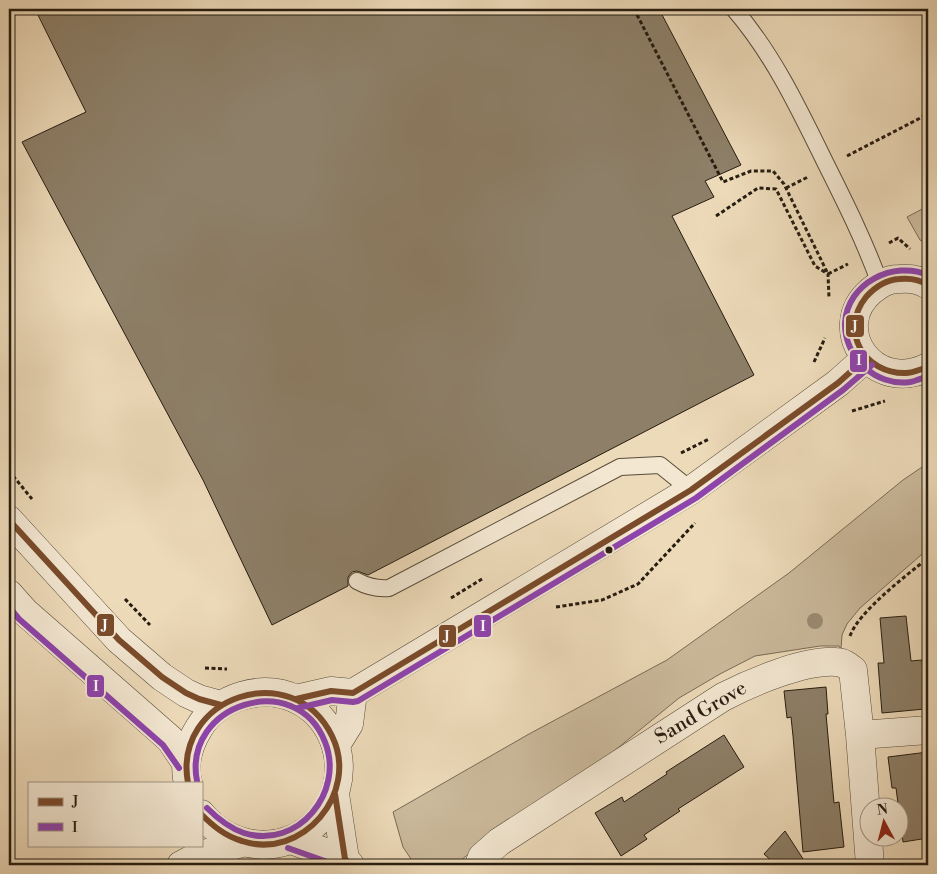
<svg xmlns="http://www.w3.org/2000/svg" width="937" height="874" font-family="'Libre Bodoni',serif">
  <rect width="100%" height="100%" fill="#eddab9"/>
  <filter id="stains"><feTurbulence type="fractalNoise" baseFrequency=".004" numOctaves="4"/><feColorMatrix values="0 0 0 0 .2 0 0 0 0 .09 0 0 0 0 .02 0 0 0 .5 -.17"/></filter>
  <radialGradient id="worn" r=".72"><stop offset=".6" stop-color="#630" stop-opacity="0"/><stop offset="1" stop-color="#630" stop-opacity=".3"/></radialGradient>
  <!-- green -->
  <path fill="#cbba9c" stroke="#786b56" d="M928 206V245L920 240 907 217Z
    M928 463V549L860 608 847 624 842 635 841 649 839 646H820L755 656 720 674 679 698 592 769 476 848 455 865H415L403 847 393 812 529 734 667 660 789 573 903 480Z"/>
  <!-- building -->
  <path fill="#8d7f68" stroke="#261c10" d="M35 9H659L741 165 705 181 714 197 672 216 754 375 368 575 357 571 352 572 348 577V586L272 625 203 480 22 142 86 112Z
    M906 616 911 661 922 660 925 709 882 713 878 663H884L880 618Z
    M826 687 828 714H826L834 803 839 802 844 847 803 852 793 736 791 717 787 718 784 691Z
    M724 735 744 767 678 809 680 811 644 835 647 839 621 856 595 813 622 797 624 802 667 774 666 772Z
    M928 752V838L903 842 896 788H892L888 757Z
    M785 831 807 865H776L764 854Z"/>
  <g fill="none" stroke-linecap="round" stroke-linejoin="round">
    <defs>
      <path id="service" d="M734 9C773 54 799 109 825 162 845 202 865 242 880 284
        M357 581C368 587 377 589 389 588L620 467 660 465 691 490"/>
      <path id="minor" d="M928 285C919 279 909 278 899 279 887 279 880 284 871 291 828 328 873 395 928 367
        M296 699 331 691 353 693 691 490 838 383 866 358
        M860 735 928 730
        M336 745 349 724 353 693
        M181 865 198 856 241 843
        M479 865 482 857 499 842 723 697C752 682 804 660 836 662 843 662 848 666 853 670L860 735 870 865"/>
      <path id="tertiary" d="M9 520 119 640 162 677 186 693 199 699 221 705
        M9 594 25 612 170 739 186 763
        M188 783C183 764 189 744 199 728 217 697 262 683 296 699 343 721 353 784 318 821 284 856 232 851 201 814
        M335 794 345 859
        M291 840 345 859 350 865"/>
    </defs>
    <!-- service casing -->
    <use href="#service" stroke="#584c3a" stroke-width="18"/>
    <!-- minor casing -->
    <use href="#minor" stroke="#584c3a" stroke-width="29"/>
    <!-- tertiary casing -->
    <use href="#tertiary" stroke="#584c3a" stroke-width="29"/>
    <!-- path -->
    <path stroke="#261c10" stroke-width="3" stroke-dasharray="4 2.5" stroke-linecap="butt" d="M634 9 723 182 751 171H773L784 184 828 274 848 264
      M847 156 928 114
      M786 188 808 177
      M716 216 758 188 776 189 815 266 828 274 829 298
      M889 243 898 238 910 249
      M814 362 825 338
      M852 411 885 401
      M681 453 709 439
      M9 471 32 499
      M451 598 482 579
      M125 599 150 625
      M556 607 602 600 638 584 695 523
      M850 636C859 611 907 575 928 558
      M205 668 227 669"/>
    <!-- service -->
    <use href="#service" stroke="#f3e7d2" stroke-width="16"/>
    <!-- minor -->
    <use href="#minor" stroke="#f3e7d2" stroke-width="28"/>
    <!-- tertiary -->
    <use href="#tertiary" stroke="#f3e7d2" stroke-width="28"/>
    <defs>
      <path id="bus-1" d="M928 285C919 279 909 278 899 279 885 280 875 287 866 297 839 331 864 374 906 373 913 373 921 369 928 367
        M9 520 119 640 162 677 186 693 199 699 221 705
        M296 699 331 691 353 693 691 490 838 383 866 358
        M188 783C172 697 293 656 332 736 360 793 302 861 242 841 225 836 213 826 201 814
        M335 794 345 859 350 865"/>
      <path id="bus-2" d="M928 275C894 260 847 283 845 323 844 356 875 387 910 382 916 381 922 378 928 376
        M9 607 19 619 163 745 179 768
        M298 708 332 700 353 702 358 701 696 498 843 390 872 365
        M197 781C182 704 296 668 325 742 345 792 298 850 244 833 229 828 218 819 207 808
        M288 848 336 865"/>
    </defs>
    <!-- bus-1 casing -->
    <use href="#bus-1" stroke="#f3e7d2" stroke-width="10"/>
    <!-- bus-2 casing -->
    <use href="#bus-2" stroke="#f3e7d2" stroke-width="10"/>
    <!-- bus-1 -->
    <use href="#bus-1" stroke="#7a4b2a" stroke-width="6"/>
    <!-- bus-2 -->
    <use href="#bus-2" stroke="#8e44ad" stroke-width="6"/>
  </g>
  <!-- trees -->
  <circle fill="#9b8b73" cx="815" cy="621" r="8"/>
  <!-- markers -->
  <circle fill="#261c10" stroke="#f3e7d2" stroke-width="2" cx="609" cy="550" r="4.5"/>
  <g text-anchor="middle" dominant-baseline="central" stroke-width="4" stroke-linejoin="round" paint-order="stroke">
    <!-- street labels -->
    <g font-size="20" fill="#261c10" stroke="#f3e7d2">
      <text transform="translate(701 713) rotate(-31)">Sand Grove</text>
    </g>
  </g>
  <g stroke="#f3e7d2" stroke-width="2">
    <rect x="845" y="314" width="20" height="24" rx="5" fill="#7a4b2a"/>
    <rect x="849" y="349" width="19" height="24" rx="5" fill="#8e44ad"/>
    <rect x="96" y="613" width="19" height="24" rx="5" fill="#7a4b2a"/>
    <rect x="473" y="614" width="19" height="24" rx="5" fill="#8e44ad"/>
    <rect x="438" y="624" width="19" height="24" rx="5" fill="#7a4b2a"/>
    <rect x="86" y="674" width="19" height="24" rx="5" fill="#8e44ad"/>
  </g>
  <g font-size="14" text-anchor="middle" font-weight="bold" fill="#fff">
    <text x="855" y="331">J</text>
    <text x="859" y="365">I</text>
    <text x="105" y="630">J</text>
    <text x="483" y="631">I</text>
    <text x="447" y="641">J</text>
    <text x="96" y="691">I</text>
  </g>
  <!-- margin -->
  <rect width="937" height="874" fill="none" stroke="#eddab9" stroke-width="30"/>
  <rect x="10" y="10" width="917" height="854" fill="none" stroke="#261c10" stroke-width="2.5"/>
  <rect x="15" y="15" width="907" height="844" fill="none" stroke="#261c10"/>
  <!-- legend -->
  <rect x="28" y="782" width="175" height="65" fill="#f3e7d2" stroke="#a19684"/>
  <rect x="38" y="798" width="25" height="8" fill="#7a4b2a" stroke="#a19684"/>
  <text x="72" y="806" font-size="15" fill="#261c10">J</text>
  <rect x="38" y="823" width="25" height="8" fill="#8e44ad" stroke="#a19684"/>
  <text x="72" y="832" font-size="15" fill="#261c10">I</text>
  <!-- north arrow -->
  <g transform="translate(884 822) rotate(353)"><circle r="24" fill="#f3e7d2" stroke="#a19684"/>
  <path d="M0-4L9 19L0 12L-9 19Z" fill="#8f2418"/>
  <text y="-8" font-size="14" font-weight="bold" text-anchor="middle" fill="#261c10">N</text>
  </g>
  <rect width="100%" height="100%" filter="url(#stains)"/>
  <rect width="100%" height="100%" fill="url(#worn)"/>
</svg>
